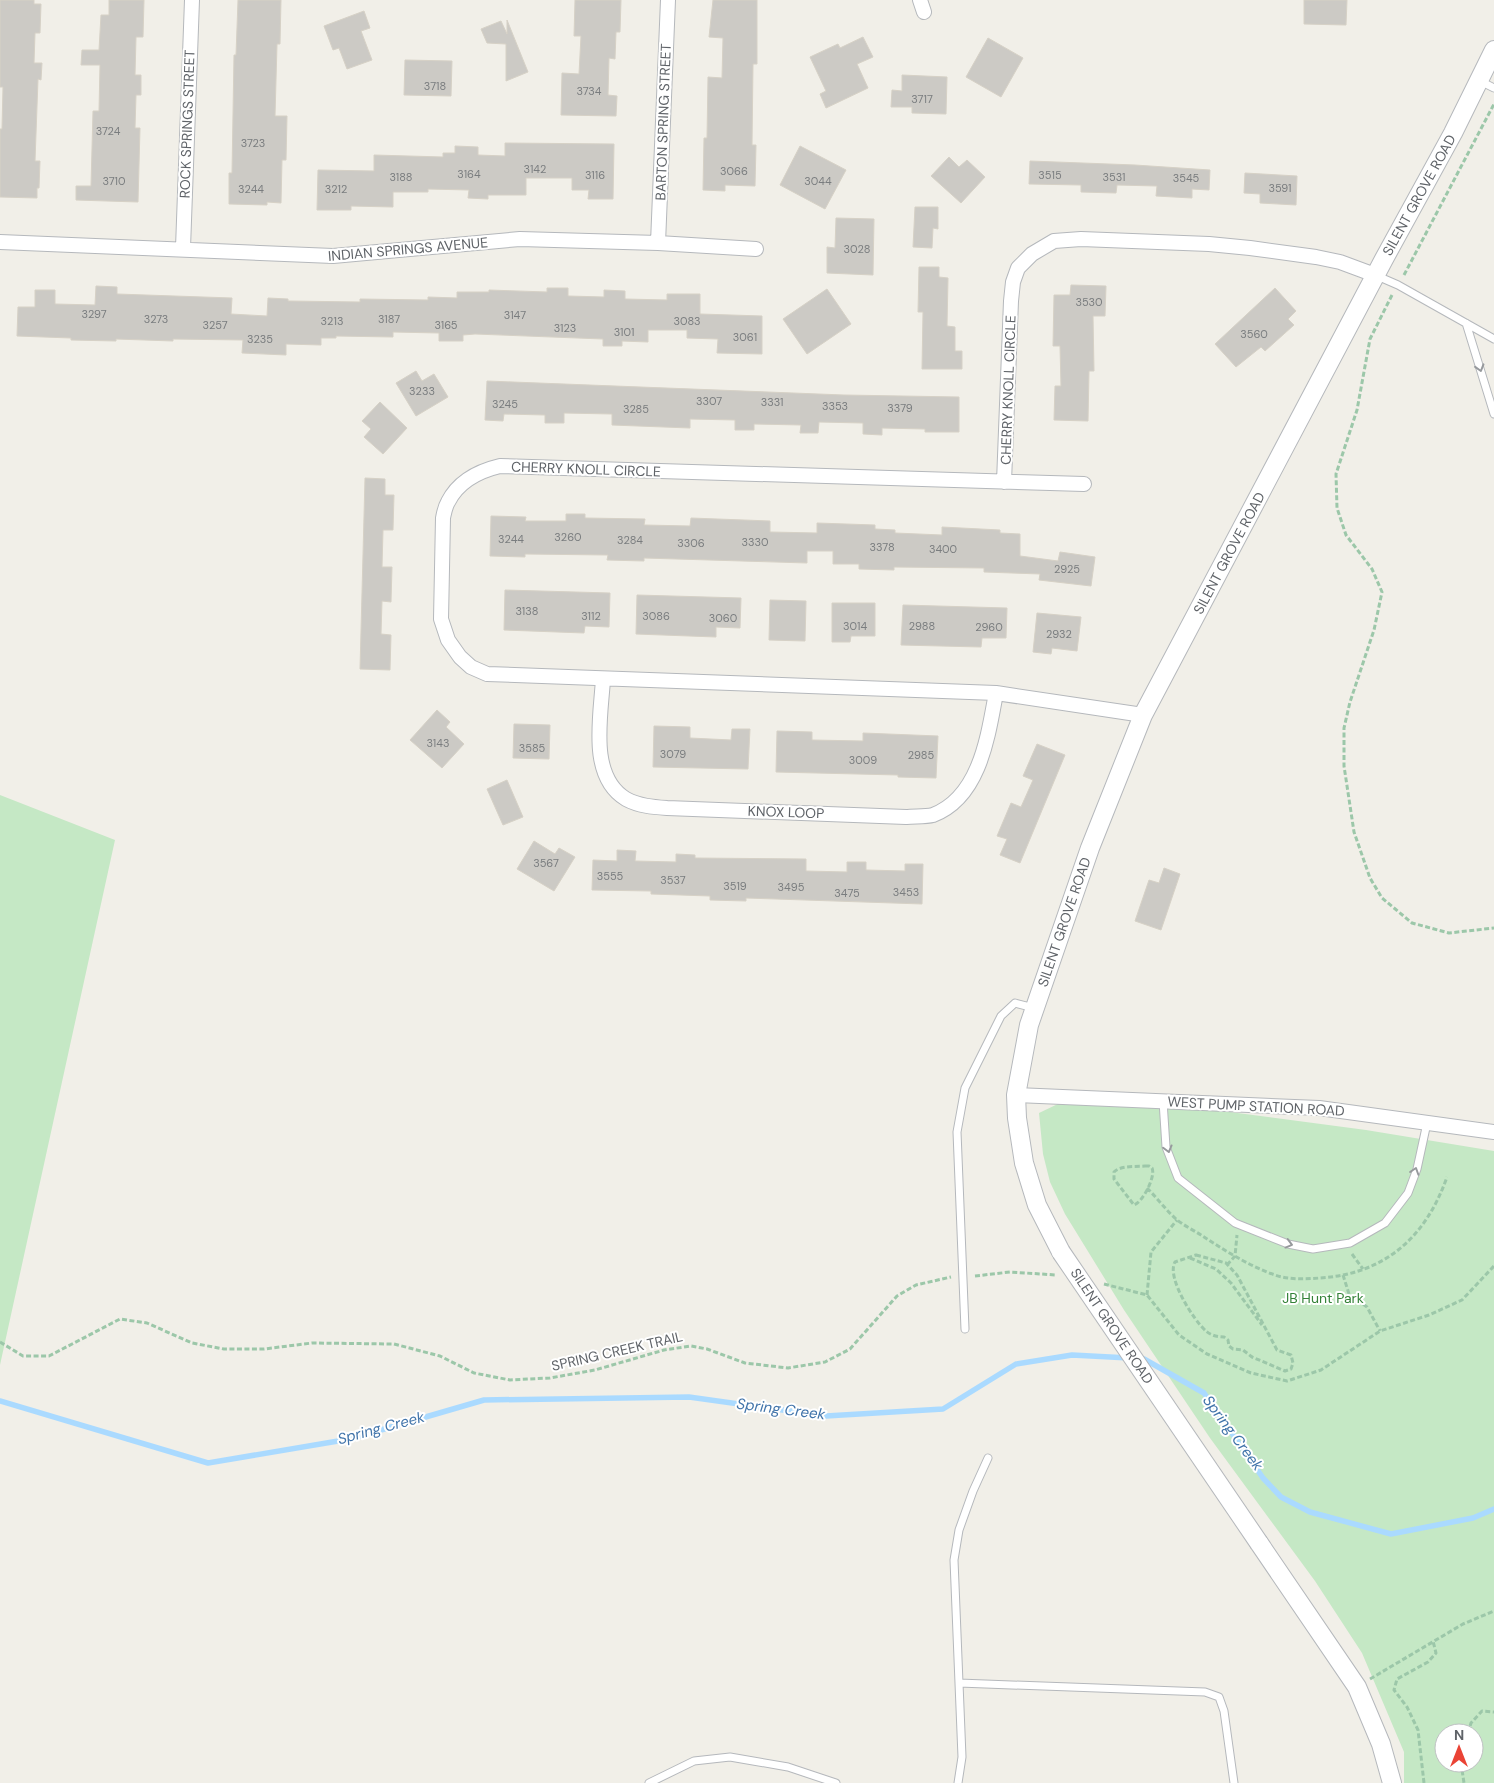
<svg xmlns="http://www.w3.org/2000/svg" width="1494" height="1783" font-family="'DM Sans',sans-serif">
  <rect width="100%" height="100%" fill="#f1efe8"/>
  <!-- green -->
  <path fill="#c5e8c5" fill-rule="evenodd" d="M0 795 115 840 0 1365Z
    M1062 1102 1161 1103 1366 1130 1494 1151V1783H1404V1752L1362 1653 1315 1581 1210 1438 1124 1310 1065 1214 1050 1182 1043 1154 1039 1113ZM1444 1733H1474V1763H1444Z"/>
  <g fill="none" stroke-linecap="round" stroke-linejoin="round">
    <!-- stream -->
    <path stroke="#aadaff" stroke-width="5.5" d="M1138 1359H1144L1204 1393 1263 1478 1281 1497 1310 1512 1391 1534 1473 1518 1494 1509
      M0 1401 208 1463 350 1439 484 1400 689 1397 826 1416 943 1409 1016 1364 1072 1355 1129 1358"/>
  </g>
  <!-- building -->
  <path fill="#cccac5" stroke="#d6d1c6" d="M0 0H34V4H41L40 33H35L34 63H42L41 80 38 79 35 161H40L39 188H37V198L0 197V129H2L3 87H0Z
    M109 0H144L143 37H136L135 75H141V95H136L135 128H140L138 202 76 200V186H91L93 111H99L100 65H81L82 50H99L101 15H109Z
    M238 0H281L280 44H277L275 116H287L286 160H282L281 203 267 202V205L229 204V173H232L234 55H236Z
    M575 0H621L620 32H616L615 59 609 58 608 95 617 96 616 116 561 115 562 73 579 74 581 36H574Z
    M713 0H757V64H753L752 145H756L755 186 725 185V191L703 190 704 138H707L708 77 722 78 723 38 709 37Z
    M1304 0H1347L1346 25 1304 24Z
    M364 11 370 28 361 31 372 60 347 69 339 48 333 50 324 26Z
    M507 20 528 72 506 81V44L487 43 481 29 501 21 507 34Z
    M863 37 873 57 857 64 868 88 826 108 820 94 826 91 810 57 838 44 840 48Z
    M988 38 1023 58 1001 97 966 77Z
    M405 60 452 61 451 96 404 95Z
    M902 75 947 77 946 114 912 113V107H891L892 90 902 91Z
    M505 143 614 144 613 199H588L589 190H572V178H526V195H488V199L468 198 469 190 428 189V192H393V207L351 206V210H317L318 170 374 171V155L443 157V153H455V146L478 147V155L505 156Z
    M800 146 846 170 825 209 780 185Z
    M949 157 959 167 967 160 985 177 961 203 931 176Z
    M1030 161 1135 165 1210 170 1209 190 1192 189V198L1156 196 1157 186 1117 185 1116 193 1081 192V185L1029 184Z
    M1245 173 1297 176 1296 205 1260 203V194L1244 193Z
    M915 207H938V229L933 228 932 248 913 247Z
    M836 218 874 219 873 275 827 273V247L835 248Z
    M919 267H939V277L948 278 947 326 955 327V351H962V369H922L923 312H918Z
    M1071 285 1106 286 1105 316H1093L1094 371H1089L1088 421 1054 420 1055 386H1061L1060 346H1053L1054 295H1070Z
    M96 286 117 287V294L232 298 231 314 267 316 268 298 288 299V301L360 302V299L428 300V297L457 298V292H489V290L547 292V288H568V296L604 297V290L625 291V299L667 300V294H700V314L762 316V354L717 353 718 339 687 338V330H648V342L622 341V346H603V339L475 334 463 335V341H439V333L393 332V337L336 336V338H321V345L286 344V355L242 353 243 340 173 339V341L116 339V341L71 340V338L17 336 18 307H35V290H55V304L95 305Z
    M1275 288 1296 311 1288 319 1294 325 1265 351 1261 347 1236 367 1215 344Z
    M827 289 851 324 807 354 783 319Z
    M416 371 422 381 434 374 448 397 416 416 396 383Z
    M487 381 844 395 959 397V432H925V429L882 428V435L863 434V423L819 422 818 433H800L801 425 754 424V430H735V420L690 419V428L612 425V414L564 413V423H545V415L504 414 503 421 485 420Z
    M380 402 407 428 383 454 364 437 371 429 362 421Z
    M365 478 385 479V495H394L393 530H383L382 567H392L391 602 382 601 381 634 391 635 390 670 360 669Z
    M566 514H585V518L645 519 644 525 690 526 691 518 770 521V532L817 533V523L875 525V529L895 530V533L942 535V527L1000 530V533L1020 534V556L1058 561 1060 552 1095 557 1091 586 1039 580 1040 574 984 572V568L894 567V570L859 569V564H833V551H807V563L644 558V561L607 560 608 555 525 554V557L490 556 491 516 526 517 525 521H566Z
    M505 590 610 593 609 627 585 626 584 633 504 630Z
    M637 595 741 598 740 628 716 627V637L636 634Z
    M770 600 806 601 805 641 769 640Z
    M832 603H875V636H851L850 642H832Z
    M903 605 1007 608 1006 638H982L981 647 901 645Z
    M1037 613 1081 617 1077 651 1052 648 1051 654 1033 652Z
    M437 710 450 722 446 727 464 744 442 768 410 740Z
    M514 724 550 725 549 759 513 758Z
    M654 726 690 727V738L731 740 732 729H750L748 769 653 767Z
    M777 731 812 732V740L863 741V733L938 736 936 778 898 777V775L776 772Z
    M1037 744 1065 755 1020 863 1000 855 1007 839 997 836 1011 803 1021 807 1033 780 1023 776Z
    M507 780 523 817 503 825 487 789Z
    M534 841 555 854 559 848 575 857 554 891 517 869Z
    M617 850 636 851 635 861 676 862V854L695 855V858L806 859V871L847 872V862H866V870L905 871V864H923L922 904 746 898V901L710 900V896L651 894V891L592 890 593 860 617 861Z
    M1164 868 1180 874 1161 930 1135 921 1149 880 1159 883Z"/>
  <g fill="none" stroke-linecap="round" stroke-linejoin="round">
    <defs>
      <path id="service" d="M1480 81 1494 88
        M1375 275 1398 285 1494 339
        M1466 323 1494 414
        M1163 1101 1166 1147 1178 1178 1235 1223 1288 1244 1313 1249 1350 1243 1385 1223 1408 1193 1417 1169 1427 1123
        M965 1329 957 1132 965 1088 1001 1016 1015 1003 1034 1008
        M959 1683 1205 1692 1219 1697 1224 1711 1234 1783
        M649 1783 694 1761 730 1757 788 1767 836 1783
        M958 1783 962 1757 954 1560 959 1530 973 1491 988 1458"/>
      <path id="minor" d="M920 0 924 12
        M0 242 333 256 520 239 658 243 756 249
        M658 243 668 0
        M183 248 192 0
        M1004 482 1011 301 1013 282 1018 268 1032 254 1054 241 1081 239 1209 244 1250 248 1316 257 1340 262 1375 275
        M1084 484 500 466C479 471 458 482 448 502 445 507 444 513 443 518L441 619 448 640 460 657 471 667 487 674 996 693 1143 715
        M603 679C601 716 588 776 626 799 639 806 653 807 667 808L906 817C914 816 925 817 933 815 980 797 988 736 996 693
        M1016 1095 1319 1108 1494 1132"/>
      <path id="tertiary" d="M1061 1252 1037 1205 1024 1163 1017 1118 1016 1095 1029 1025 1090 848 1143 715 1384 259 1453 133 1494 50
        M1259 1543 1357 1687 1381 1744 1392 1783"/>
    </defs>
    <!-- service casing -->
    <use href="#service" stroke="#b5b8bc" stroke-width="9"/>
    <!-- minor casing -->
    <use href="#minor" stroke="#b5b8bc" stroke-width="16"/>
    <!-- tertiary casing -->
    <use href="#tertiary" stroke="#b5b8bc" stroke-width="20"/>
    <!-- path -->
    <path stroke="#9cc7a9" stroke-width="3" stroke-dasharray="5 2.5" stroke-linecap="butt" d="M1404 275 1494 104
      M1392 295 1370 339 1357 410 1336 474 1337 508 1346 535 1372 569 1382 592 1374 630 1350 702 1344 728V766L1354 832 1370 878 1382 898 1412 923 1449 933 1494 928
      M1145 1166H1149L1152 1168C1156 1176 1143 1202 1134 1205L1114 1179V1172C1121 1165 1136 1167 1145 1166Z
      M1147 1188C1157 1198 1166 1210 1176 1219 1183 1225 1193 1230 1201 1235 1224 1250 1249 1266 1275 1275 1289 1280 1305 1279 1320 1278 1385 1274 1426 1237 1447 1177
      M1352 1254 1363 1269
      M1196 1255 1226 1263 1237 1275 1277 1350 1291 1355 1293 1363 1291 1369 1285 1371 1252 1357 1243 1350 1233 1349 1229 1346 1228 1340 1224 1337C1218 1337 1212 1336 1206 1331 1194 1321 1166 1277 1175 1262Z
      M1190 1258 1216 1269 1231 1283 1262 1325
      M1227 1265 1235 1256 1237 1235
      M1343 1275 1349 1294 1367 1307 1380 1331
      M975 1276 1010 1272 1056 1275
      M1104 1284 1147 1295 1179 1335 1207 1354 1251 1373 1287 1381 1321 1370 1380 1331 1429 1315 1462 1300 1494 1266
      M1147 1295 1151 1252 1177 1220
      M0 1342 23 1356H49L120 1319 147 1323 192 1343 224 1349H264L312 1343 394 1344 440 1356 474 1373 510 1380 550 1378 595 1370 664 1350 691 1346 707 1349 745 1363 788 1368 825 1362 850 1349 897 1296 916 1285 951 1277
      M1370 1679 1463 1624 1494 1611
      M1468 1733 1471 1723 1482 1711 1494 1712
      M1461 1763 1464 1783
      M1424 1783 1418 1730 1407 1707 1394 1690 1397 1679 1428 1662 1436 1653 1433 1641"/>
    <!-- service -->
    <use href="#service" stroke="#fff" stroke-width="7"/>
    <!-- minor -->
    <use href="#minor" stroke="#fff" stroke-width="14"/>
    <!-- tertiary -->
    <use href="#tertiary" stroke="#fff" stroke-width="18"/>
    <defs>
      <path id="tertiary-bridge" d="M1061 1252 1259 1543"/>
    </defs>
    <!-- tertiary-bridge casing -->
    <use href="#tertiary-bridge" stroke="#b5b8bc" stroke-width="20" stroke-linecap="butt"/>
    <!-- tertiary-bridge -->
    <use href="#tertiary-bridge" stroke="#fff" stroke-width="18"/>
  </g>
  <!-- one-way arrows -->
  <defs><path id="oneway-chevron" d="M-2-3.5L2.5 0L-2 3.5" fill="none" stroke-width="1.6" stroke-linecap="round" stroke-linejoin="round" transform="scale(1.25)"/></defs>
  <g stroke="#979a9d">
    <use href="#oneway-chevron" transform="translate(1480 368) rotate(73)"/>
    <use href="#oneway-chevron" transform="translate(1168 1149) rotate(75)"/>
    <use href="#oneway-chevron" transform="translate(1415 1171) rotate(-72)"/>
    <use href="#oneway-chevron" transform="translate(1289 1244) rotate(15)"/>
  </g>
  <g text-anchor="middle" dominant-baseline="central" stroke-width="4" stroke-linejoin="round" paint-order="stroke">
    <!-- number labels -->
    <g font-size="11" fill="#7a7d7f">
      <text x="435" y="86">3718</text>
      <text x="589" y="91">3734</text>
      <text x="922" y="99">3717</text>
      <text x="108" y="131">3724</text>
      <text x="253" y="143">3723</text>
      <text x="535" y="169">3142</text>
      <text x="734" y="171">3066</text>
      <text x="469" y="174">3164</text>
      <text x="595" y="175">3116</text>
      <text x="1050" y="175">3515</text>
      <text x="401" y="177">3188</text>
      <text x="1114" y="177">3531</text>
      <text x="1186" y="178">3545</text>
      <text x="114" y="181">3710</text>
      <text x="818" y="181">3044</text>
      <text x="1280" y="188">3591</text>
      <text x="251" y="189">3244</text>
      <text x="336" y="189">3212</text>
      <text x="857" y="249">3028</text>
      <text x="1089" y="302">3530</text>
      <text x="94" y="314">3297</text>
      <text x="515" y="315">3147</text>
      <text x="156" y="319">3273</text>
      <text x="389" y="319">3187</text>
      <text x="332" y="321">3213</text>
      <text x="687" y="321">3083</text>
      <text x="215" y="325">3257</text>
      <text x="446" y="325">3165</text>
      <text x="565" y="328">3123</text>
      <text x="624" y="332">3101</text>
      <text x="1254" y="334">3560</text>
      <text x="745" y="337">3061</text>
      <text x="260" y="339">3235</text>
      <text x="422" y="391">3233</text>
      <text x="709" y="401">3307</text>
      <text x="772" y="402">3331</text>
      <text x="505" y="404">3245</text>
      <text x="835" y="406">3353</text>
      <text x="900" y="408">3379</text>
      <text x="636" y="409">3285</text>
      <text x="568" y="537">3260</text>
      <text x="511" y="539">3244</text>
      <text x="630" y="540">3284</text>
      <text x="755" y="542">3330</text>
      <text x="691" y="543">3306</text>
      <text x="882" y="547">3378</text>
      <text x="943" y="549">3400</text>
      <text x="1067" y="569">2925</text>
      <text x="527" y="611">3138</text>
      <text x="591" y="616">3112</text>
      <text x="656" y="616">3086</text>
      <text x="723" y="618">3060</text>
      <text x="855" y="626">3014</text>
      <text x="922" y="626">2988</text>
      <text x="989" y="627">2960</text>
      <text x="1059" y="634">2932</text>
      <text x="438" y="743">3143</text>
      <text x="532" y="748">3585</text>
      <text x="673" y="754">3079</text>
      <text x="921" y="755">2985</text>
      <text x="863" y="760">3009</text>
      <text x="546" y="863">3567</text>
      <text x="610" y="876">3555</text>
      <text x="673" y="880">3537</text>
      <text x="735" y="886">3519</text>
      <text x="791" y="887">3495</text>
      <text x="906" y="892">3453</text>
      <text x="847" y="893">3475</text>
    </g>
    <!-- street labels -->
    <g font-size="14" fill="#5f6368" stroke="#fff">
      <text transform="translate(663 122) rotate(-88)">BARTON SPRING STREET</text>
      <text transform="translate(187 124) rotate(-88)">ROCK SPRINGS STREET</text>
      <text transform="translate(1419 195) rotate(-61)">SILENT GROVE ROAD</text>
      <text transform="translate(408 249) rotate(-5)">INDIAN SPRINGS AVENUE</text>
      <text transform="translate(1008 390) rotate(-88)">CHERRY KNOLL CIRCLE</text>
      <text transform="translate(586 469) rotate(2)">CHERRY KNOLL CIRCLE</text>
      <text transform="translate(1229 553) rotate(-62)">SILENT GROVE ROAD</text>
      <text transform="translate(786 812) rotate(2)">KNOX LOOP</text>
      <text transform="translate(1064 922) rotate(-71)">SILENT GROVE ROAD</text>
      <text transform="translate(1256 1106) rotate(3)">WEST PUMP STATION ROAD</text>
      <text transform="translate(1112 1326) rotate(56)">SILENT GROVE ROAD</text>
      <text transform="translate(617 1351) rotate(-13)">SPRING CREEK TRAIL</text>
    </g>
    <!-- park labels -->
    <g font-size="14" fill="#348238" stroke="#fff">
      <text x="1323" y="1298">JB Hunt Park</text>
    </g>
    <!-- water labels -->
    <g font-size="15" font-style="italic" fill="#4174aa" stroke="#fff">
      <text transform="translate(781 1409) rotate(7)">Spring Creek</text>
      <text transform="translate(381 1428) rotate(-15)">Spring Creek</text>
      <text transform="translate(1233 1433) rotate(53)">Spring Creek</text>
    </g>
  </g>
  <!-- north arrow -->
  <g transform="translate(1459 1748)"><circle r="24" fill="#ffffff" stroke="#bfc1c3"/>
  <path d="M0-4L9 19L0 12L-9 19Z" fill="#ea4335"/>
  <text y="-8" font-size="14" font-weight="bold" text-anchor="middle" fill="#5f6368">N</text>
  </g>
</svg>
